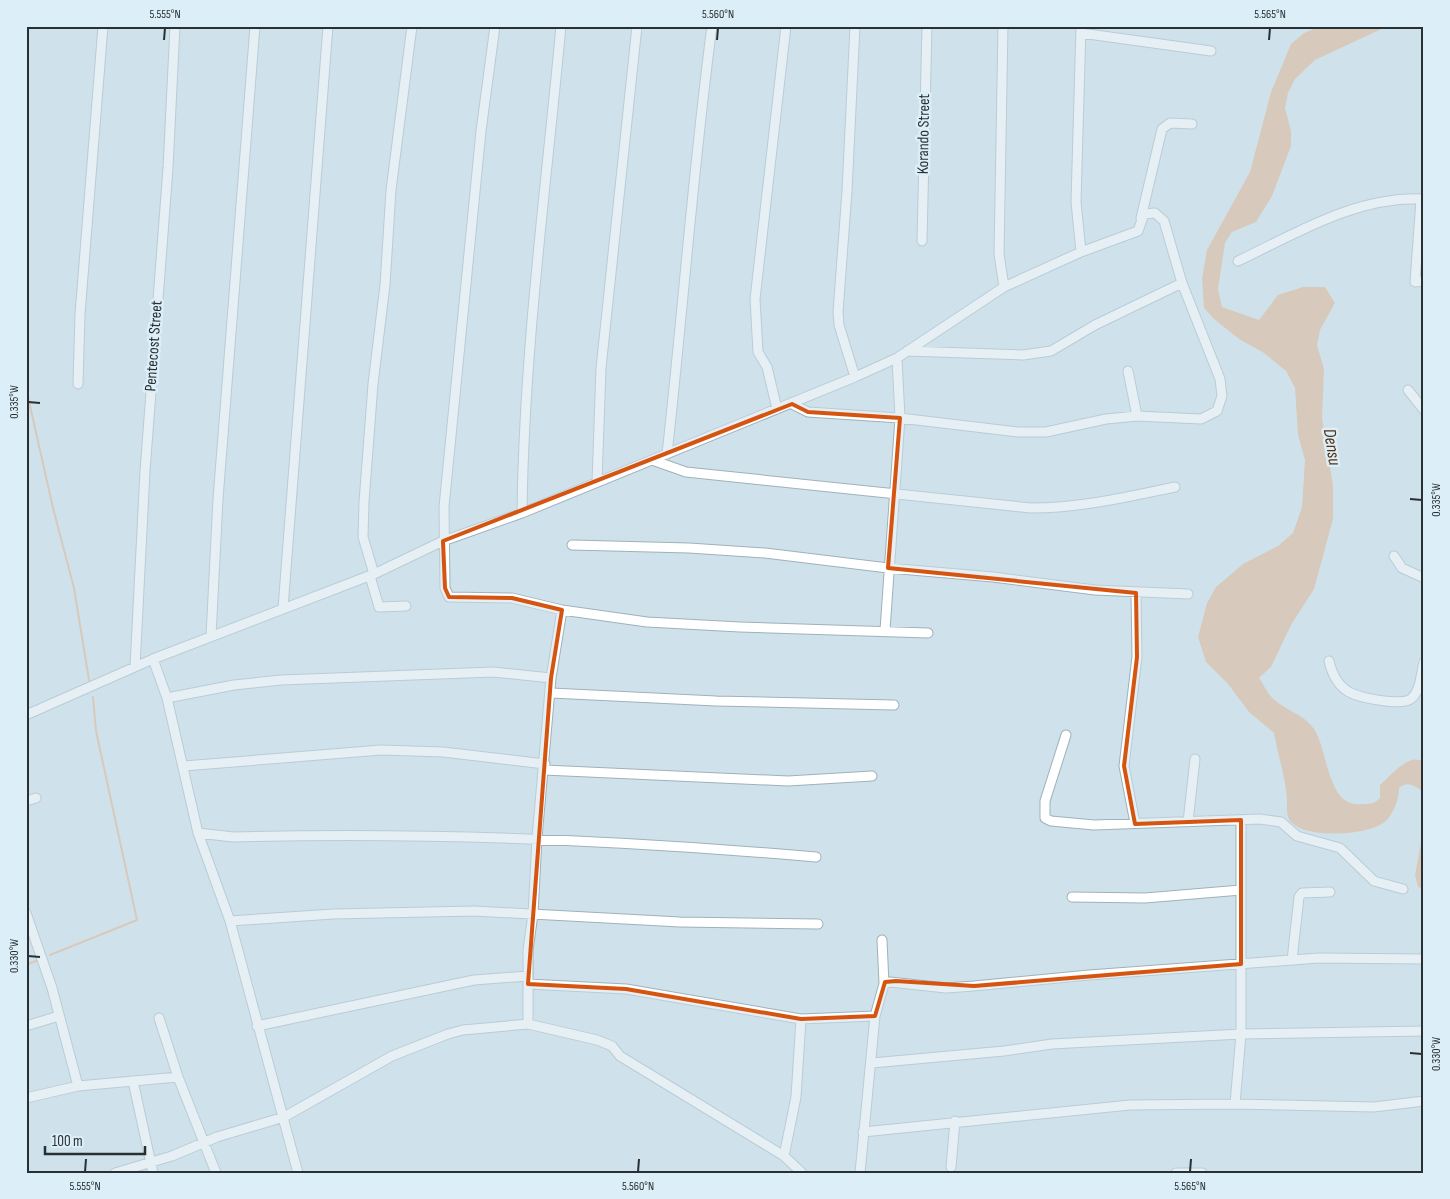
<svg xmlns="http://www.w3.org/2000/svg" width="1450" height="1199" font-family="'Sofia Sans Condensed',sans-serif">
  <rect width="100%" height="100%" fill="#cfe2eb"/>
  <!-- water -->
  <path fill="#e1ac82" d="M1321 26H1388L1315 60 1295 79 1288 93 1285 108 1291 131V146L1272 196 1256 222 1232 232 1225 243 1218 289 1222 307 1259 320 1278 295 1303 287H1325L1335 303 1320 330 1317 345 1324 369 1322 418 1333 485V519L1314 589 1291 625 1271 667 1259 678C1264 685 1268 695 1275 700 1288 712 1304 714 1314 729 1328 749 1327 809 1362 804 1370 804 1374 804 1380 798V785C1391 776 1408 752 1424 762V797L1422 791C1413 785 1408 781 1399 788 1399 799 1394 812 1387 820 1371 836 1308 839 1292 823 1286 818 1287 808 1287 801 1286 778 1278 756 1274 733L1249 712 1228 684 1206 662 1198 637 1207 603 1216 587 1243 564 1278 546 1293 533 1302 507 1305 460 1298 435 1295 388 1286 371 1264 353 1239 339 1214 319 1204 308 1202 279 1207 250 1250 172 1271 92 1291 44 1304 33Z
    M1424 827V889L1418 887 1415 875Z"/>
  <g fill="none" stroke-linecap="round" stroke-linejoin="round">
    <!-- stream -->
    <path stroke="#e1ac82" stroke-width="2" d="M26 388 53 508 74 588 89 680
      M50 955 137 920 96 731 93 697
      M26 965 38 960"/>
    <defs>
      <path id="minor" d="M495 26 481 131 444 507 445 588 449 597 512 598 562 610 647 622 740 627 928 633
        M1003 26 999 254 1004 287
        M1081 33 1211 51
        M1421 199 1415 282 1424 281
        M1141 218 1162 129 1170 123 1192 124
        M922 241 927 26
        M1081 252 1076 202 1081 26
        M1238 261C1297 233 1356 196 1424 199
        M907 351 1023 355 1051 351 1095 325 1182 283
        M1128 371 1137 416
        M855 377 839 325 838 312 847 191 855 26
        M78 384 80 314 103 26
        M1408 390 1424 410
        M777 409 767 367 758 352 755 299 786 26
        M667 454C683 311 693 168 712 26
        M652 460 686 472 1031 508C1080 508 1127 497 1175 487
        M597 482 601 368 637 26
        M522 513C524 350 546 188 561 26
        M572 545 689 548 765 553 888 568 993 577 1095 590 1188 594
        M1394 556 1402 568 1424 578
        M374 574 363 537 364 502 373 384 385 285 391 190 412 26
        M370 576 379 607 406 606
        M283 608 328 26
        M885 630 900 418 897 358
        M211 636 218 499 255 26
        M153 659 167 698 198 833 230 921 298 1173
        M1329 661C1332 674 1337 685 1349 692 1360 698 1404 707 1412 698 1421 689 1421 673 1424 662
        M135 667 145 471 168 168 175 26
        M551 693 716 701 894 705
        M167 698 234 685 281 680 493 672 551 678
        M26 715 153 659 374 574 443 541 522 513 855 377 897 358 1004 287 1081 252 1138 231 1144 214 1155 213 1164 221 1182 283 1220 379 1222 396 1217 411 1201 419 1137 416 1106 419 1046 432H1018L900 418 808 412 792 404
        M1066 735 1045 801V818L1051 821 1094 825 1260 819 1281 822 1297 836 1340 848 1374 881 1403 889
        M184 766 381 750 443 752 545 764
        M544 770 788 781 872 776
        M26 801 36 798
        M1188 822 1195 759
        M1135 823 1124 766 1137 657 1136 593
        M198 833 233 837C427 832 622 840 816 857
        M1072 897 1145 898 1241 890
        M26 913 52 988 78 1086
        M230 921 333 914 474 911 680 922 818 924
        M882 940 884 984
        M1292 960 1299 897 1302 893 1330 892
        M528 984 626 989 801 1019 875 1016
        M159 1018 178 1077 216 1173
        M528 1024 597 1040 612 1046 620 1056 784 1156 802 1173
        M26 1026 59 1016
        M257 1026 474 980 528 976
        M872 1063 1004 1051 1052 1044 1241 1034 1424 1031
        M133 1081 153 1173
        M26 1098 78 1086 178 1077
        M1235 1104 1241 1034V820
        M863 1132 1130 1105 1235 1104 1374 1107 1424 1101
        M784 1156 796 1097 801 1019
        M951 1167 955 1121
        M115 1173 172 1156 217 1137 284 1117 392 1056 448 1034 463 1030 528 1024V950L533 914 537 838 551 678 562 610
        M860 1173 875 1016 884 984 890 982 946 988 974 986 1089 975 1319 958 1424 959
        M1176 1173H1202"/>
    </defs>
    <!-- minor casing -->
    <use href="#minor" stroke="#9fb1ba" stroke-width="11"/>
    <!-- minor -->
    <use href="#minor" stroke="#fff" stroke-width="9"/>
  </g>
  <!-- marked area -->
  <path d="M0 0H1450V1199H0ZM792 404 808 412 900 418 888 568 1136 593 1137 657 1124 766 1135 824 1241 820V964L974 986 896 981 885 982 875 1016 801 1019 626 989 528 984 551 678 562 610 512 598 449 597 445 588 443 541Z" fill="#cfe2eb" fill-opacity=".55" fill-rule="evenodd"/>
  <path fill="none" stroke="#d55510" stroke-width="4" stroke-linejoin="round" d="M792 404 808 412 900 418 888 568 1136 593 1137 657 1124 766 1135 824 1241 820V964L974 986 896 981 885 982 875 1016 801 1019 626 989 528 984 551 678 562 610 512 598 449 597 445 588 443 541Z"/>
  <!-- ticks -->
  <path fill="none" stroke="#293033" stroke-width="2" d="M164 40 165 28M717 40 718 28M1269 40 1270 28M28 402 40 403M1410 499 1422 500M28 956 40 957M1410 1053 1422 1054M85 1172 86 1159M638 1172 639 1159M1190 1172 1191 1159"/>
  <g text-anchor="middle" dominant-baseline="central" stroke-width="5" stroke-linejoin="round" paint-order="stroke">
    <!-- street labels -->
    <g font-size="16" fill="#293033" stroke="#dceff8">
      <text transform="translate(924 134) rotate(-89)">Korando Street</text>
      <text transform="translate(154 346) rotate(-86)">Pentecost Street</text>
    </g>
    <!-- water labels -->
    <g font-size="18" font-style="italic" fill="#543011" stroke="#dceff8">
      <text transform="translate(1332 447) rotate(81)">Densu</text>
    </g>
  </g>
  <!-- border -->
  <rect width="1450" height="1199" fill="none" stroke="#dceff8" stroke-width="55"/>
  <!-- scale -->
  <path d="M45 1146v8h100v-8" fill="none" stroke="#293033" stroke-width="2.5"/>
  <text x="52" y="1146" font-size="15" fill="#293033" stroke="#dceff8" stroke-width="4" paint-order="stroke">100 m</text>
  <rect x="28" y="28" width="1394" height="1144" fill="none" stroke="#293033" stroke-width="2"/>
  <g font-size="12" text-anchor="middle" fill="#293033">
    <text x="165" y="18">5.555°N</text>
    <text x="718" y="18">5.560°N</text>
    <text x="1270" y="18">5.565°N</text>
    <text transform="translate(14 402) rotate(-90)" y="4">0.335°W</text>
    <text transform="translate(1436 500) rotate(-90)" y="4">0.335°W</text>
    <text transform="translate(14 956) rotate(-90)" y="4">0.330°W</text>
    <text transform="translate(1436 1054) rotate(-90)" y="4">0.330°W</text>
    <text x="85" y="1190">5.555°N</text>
    <text x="638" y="1190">5.560°N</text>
    <text x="1190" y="1190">5.565°N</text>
  </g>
</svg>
